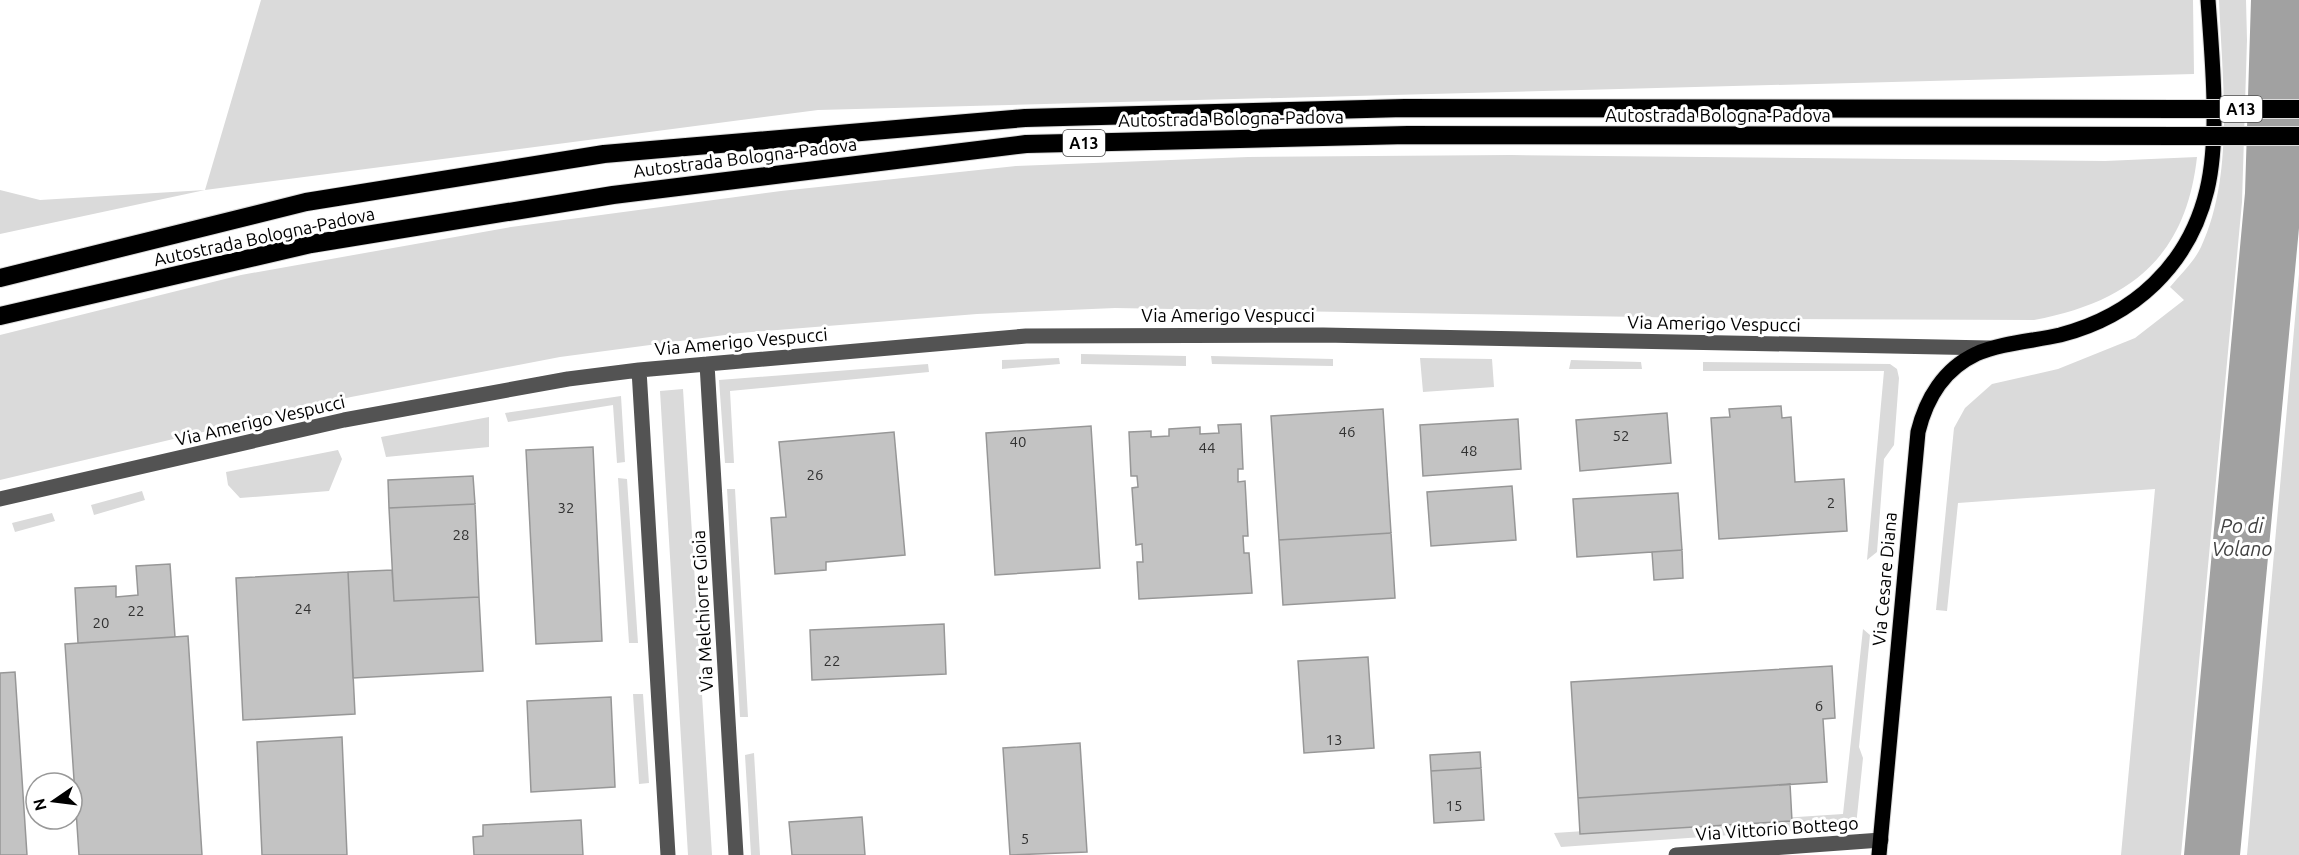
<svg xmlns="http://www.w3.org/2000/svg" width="2299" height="855" font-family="Ubuntu,sans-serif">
  <rect width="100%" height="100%" fill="#fff"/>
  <!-- green -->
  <path fill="#dadada" d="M261 0H2193L2194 74 818 110 205 190 0 234V190L40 200 205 190Z
    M2219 0H2246L2247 40 2242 202 2181 855H2121L2155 489 1958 503 1947 611 1936 610 1954 428 1965 408 1992 384 2058 369 2135 338 2184 300 2170 287C2180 275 2194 262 2201 247 2235 174 2222 79 2219 0Z
    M1511 155 2105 161 2197 157C2186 257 2130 302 2034 320L1760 319 1115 308 977 314 740 333 560 357 351 397 0 480V335L241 275 511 227 781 191 1016 166 1248 157Z
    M2299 274V855H2247Z
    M1081 354 1186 356V366L1081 364Z
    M1211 356 1333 359V366L1212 364Z
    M1059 358 1060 364 1002 369V360Z
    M1420 358 1492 359 1494 387 1423 392Z
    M1571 360 1641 362 1642 369H1569Z
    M1703 362 1890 364 1897 369 1899 378 1894 445 1884 459 1877 552 1867 560 1884 371H1703Z
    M928 364 929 372 730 391 734 463H725L719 380Z
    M683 389 712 855H688L660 391Z
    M621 396 625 462 617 463 613 405 508 422 505 413Z
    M489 417V447L386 457 381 437Z
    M338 450 342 459 329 491 240 498 228 485 226 472Z
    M618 478 627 479 638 643H629Z
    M727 489H735L748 717H740Z
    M142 491 145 500 94 515 91 505Z
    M52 513 55 521 15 532 12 523Z
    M1863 629 1870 635 1859 747 1863 758 1856 826 1561 847 1554 833 1843 814Z
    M633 694H643L649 783 639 784Z
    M754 753 760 855H751L745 755Z"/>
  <!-- water -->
  <path fill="#a1a1a1" d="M2251 0H2299V228L2240 855H2184L2245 193Z"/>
  <!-- building -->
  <path fill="#c3c3c3" stroke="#979797" stroke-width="1.5" d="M1781 406 1782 418 1791 417 1795 482 1844 479 1847 531 1719 539 1711 418 1730 417 1729 409Z
    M1383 409 1391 533 1279 540 1271 416Z
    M1667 413 1671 463 1580 471 1576 420Z
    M1518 419 1521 469 1423 476 1420 425Z
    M1241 424 1243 469H1238V482L1245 481 1248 536H1243L1244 553H1249L1252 593 1139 599 1137 562H1143L1142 544 1136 545 1132 488 1138 487 1137 476H1131L1129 432 1151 431V437L1169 436V429L1200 427V434L1219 433 1218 425Z
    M1091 426 1100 568 995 575 986 433Z
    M894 432 905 555 826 562V570L775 574 771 518 786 517 779 442Z
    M593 447 602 641 536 644 526 450Z
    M473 476 475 504 389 508 388 480Z
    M1512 486 1516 540 1431 546 1427 492Z
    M1678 493 1682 550 1577 557 1573 499Z
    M475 504 479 597 394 601 389 508Z
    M1391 533 1395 598 1283 605 1279 540Z
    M1682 550 1683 578 1654 580 1652 552Z
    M170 564 175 637 78 643 75 588 116 586V597L138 595 136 566Z
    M392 570 394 601 479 597 483 671 353 678 348 572Z
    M348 572 355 714 243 720 236 578Z
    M944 624 946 674 812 680 810 630Z
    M188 636 202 855H79L65 644Z
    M1368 657 1374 748 1304 753 1298 661Z
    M1832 666 1835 718 1823 719 1827 782 1578 798 1571 682Z
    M15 672 27 855H0V673Z
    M611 697 615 787 531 792 527 701Z
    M342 737 347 855H262L257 742Z
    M1080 743 1087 852 1010 855 1003 748Z
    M1480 752 1481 768 1431 771 1430 755Z
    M1481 768 1484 820 1434 823 1431 771Z
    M1790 784 1792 821 1580 834 1578 798Z
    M862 817 865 855H792L789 822Z
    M581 820 583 855H474L473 837 483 836V825Z"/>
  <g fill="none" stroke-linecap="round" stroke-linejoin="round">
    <defs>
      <path id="major" d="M1879 855 1918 432C1926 399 1944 369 1976 354 2001 343 2033 341 2060 335 2134 316 2189 265 2207 190 2220 136 2212 56 2208 0"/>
      <path id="highway" d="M0 278 306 202 604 154 1025 118 1405 108 2182 109
        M0 316 311 244 613 195 1026 144 1408 135 2182 136"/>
    </defs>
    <!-- major casing -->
    <use href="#major" stroke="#dbdbdb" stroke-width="17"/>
    <!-- highway casing -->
    <use href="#highway" stroke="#dbdbdb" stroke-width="20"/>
    <!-- minor -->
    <path stroke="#535353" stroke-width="15" d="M707 364 736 855
      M639 370 668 855
      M0 499 344 420 568 379 639 370 1026 336 1323 335 1990 348
      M1676 855 1881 840"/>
    <!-- major -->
    <use href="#major" stroke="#000" stroke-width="15"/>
    <!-- highway -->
    <use href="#highway" stroke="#000" stroke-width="18"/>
    <defs>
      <path id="highway-bridge" d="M2182 109H2299
        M2182 136H2299"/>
    </defs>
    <!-- highway-bridge casing -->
    <use href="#highway-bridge" stroke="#dbdbdb" stroke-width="20" stroke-linecap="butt"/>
    <!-- highway-bridge -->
    <use href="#highway-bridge" stroke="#000" stroke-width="18"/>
  </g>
  <g text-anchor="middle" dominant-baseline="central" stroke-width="6" stroke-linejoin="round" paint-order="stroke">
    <!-- number labels -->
    <g font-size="15" fill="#313131">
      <text x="1347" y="431">46</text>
      <text x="1621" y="435">52</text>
      <text x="1018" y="441">40</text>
      <text x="1207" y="447">44</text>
      <text x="1469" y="450">48</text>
      <text x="815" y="474">26</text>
      <text x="1831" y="502">2</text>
      <text x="566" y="507">32</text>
      <text x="461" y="534">28</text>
      <text x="303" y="608">24</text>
      <text x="136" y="610">22</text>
      <text x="101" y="622">20</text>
      <text x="832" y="660">22</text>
      <text x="1819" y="705">6</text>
      <text x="1334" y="739">13</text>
      <text x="1454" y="805">15</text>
      <text x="1025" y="838">5</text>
    </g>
    <!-- shield labels -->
    <g fill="#fff" stroke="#4c4c4c" stroke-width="1.5">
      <rect x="2220" y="96" width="42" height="26" rx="4.5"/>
      <rect x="1063" y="130" width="42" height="26" rx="4.5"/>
    </g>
    <g font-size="16" font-weight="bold" fill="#000">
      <text x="2241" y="109">A13</text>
      <text x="1084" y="143">A13</text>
    </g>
    <!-- street labels -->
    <g font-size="18" fill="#000" stroke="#fff">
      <text x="1718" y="115">Autostrada Bologna-Padova</text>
      <text transform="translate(1231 118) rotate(-1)">Autostrada Bologna-Padova</text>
      <text transform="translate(745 157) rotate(-7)">Autostrada Bologna-Padova</text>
      <text transform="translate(264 236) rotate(-12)">Autostrada Bologna-Padova</text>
      <text x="1228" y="315">Via Amerigo Vespucci</text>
      <text transform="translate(1714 323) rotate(1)">Via Amerigo Vespucci</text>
      <text transform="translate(741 341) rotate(-5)">Via Amerigo Vespucci</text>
      <text transform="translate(260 420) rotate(-13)">Via Amerigo Vespucci</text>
      <text transform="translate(1884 579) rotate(-85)">Via Cesare Diana</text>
      <text transform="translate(702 611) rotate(-93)">Via Melchiorre Gioia</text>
      <text transform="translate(1777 828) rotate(-4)">Via Vittorio Bottego</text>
    </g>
    <!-- water labels -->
    <g font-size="20" font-style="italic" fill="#424242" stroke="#fff">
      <text x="2242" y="525">Po di<tspan x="2242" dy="23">Volano</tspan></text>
    </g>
  </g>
  <!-- north arrow -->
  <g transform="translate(54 801) rotate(256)"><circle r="28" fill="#ffffff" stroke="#999999" stroke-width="1.5"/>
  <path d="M0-4.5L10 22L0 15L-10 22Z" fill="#000000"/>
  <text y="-9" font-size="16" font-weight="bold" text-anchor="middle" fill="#000000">N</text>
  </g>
</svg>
